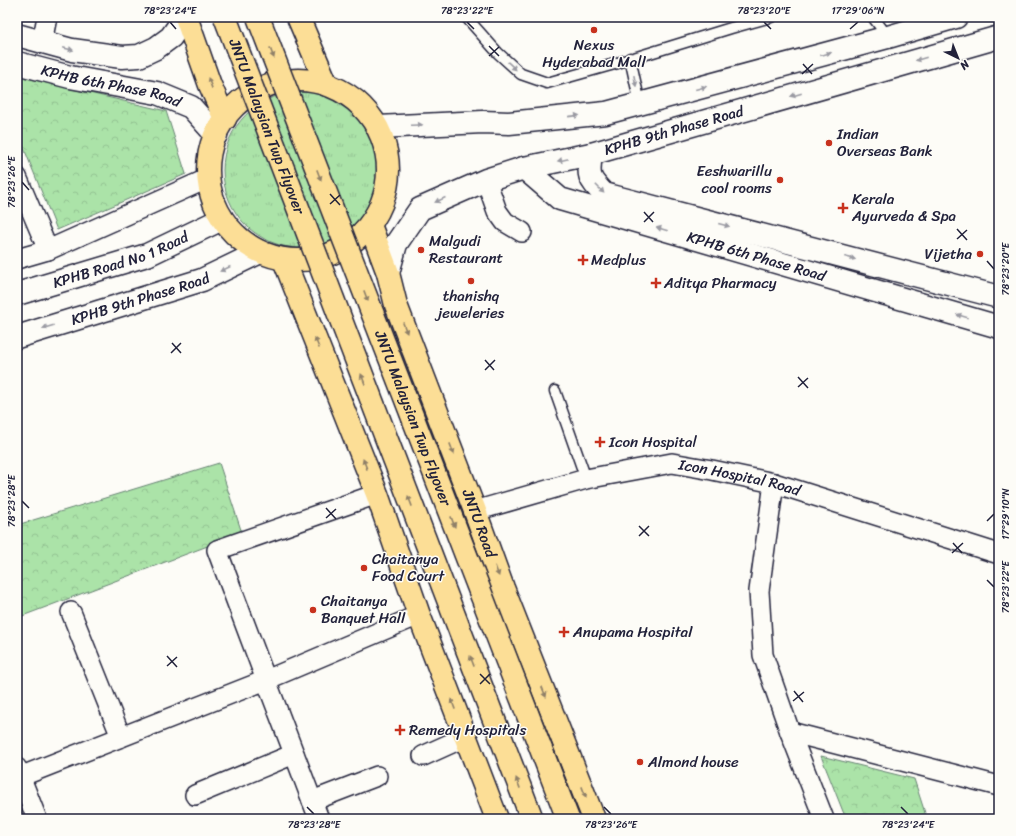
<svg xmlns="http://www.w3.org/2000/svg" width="1016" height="836" font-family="Sriracha,sans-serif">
  <defs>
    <pattern id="grass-tufts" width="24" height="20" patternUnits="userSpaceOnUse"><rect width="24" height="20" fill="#abe3a8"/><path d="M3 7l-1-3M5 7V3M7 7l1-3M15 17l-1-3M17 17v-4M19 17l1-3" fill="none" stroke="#93c292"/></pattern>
    <pattern id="forest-crowns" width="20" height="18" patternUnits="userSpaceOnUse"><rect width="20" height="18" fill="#abe3a8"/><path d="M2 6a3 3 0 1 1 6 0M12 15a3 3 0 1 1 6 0" fill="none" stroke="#93c292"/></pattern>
  </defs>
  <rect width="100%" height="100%" fill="#fdfcf7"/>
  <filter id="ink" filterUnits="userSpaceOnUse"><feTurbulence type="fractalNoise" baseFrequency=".025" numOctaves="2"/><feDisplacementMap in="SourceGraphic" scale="8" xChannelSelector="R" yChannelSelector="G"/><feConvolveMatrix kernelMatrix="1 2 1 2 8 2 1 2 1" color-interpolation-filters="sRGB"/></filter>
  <g filter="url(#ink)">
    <!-- grass -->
    <path fill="url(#grass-tufts)" stroke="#668272" d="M223 170a78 78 0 1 1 156 0a78 78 0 1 1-156 0Z"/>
    <!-- forest -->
    <path fill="url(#forest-crowns)" stroke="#668272" d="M17 76 166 111 186 174 57 230 17 131Z
      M219 463 242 533 17 618V525Z
      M821 756 914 779 927 819H846Z"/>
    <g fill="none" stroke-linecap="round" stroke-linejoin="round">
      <defs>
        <path id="lane" d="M466 17 498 53 521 74 547 83 611 65 731 28 771 17
          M873 17 888 37
          M630 58 640 104
          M555 391 586 479"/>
        <g id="street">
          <path d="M42 42 47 17"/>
          <path d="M17 177 48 250"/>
          <path d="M486 180 497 211 505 222 522 232"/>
          <path d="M17 259 48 250 209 178"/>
          <path d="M774 483 759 591 763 655 790 732"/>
          <path id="s1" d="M475 511 586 479 672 463 712 470 774 483 999 554"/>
          <path d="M71 612 121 737"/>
          <path d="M423 756 465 737"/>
          <path d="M17 768 37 819"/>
          <path d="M17 778 266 680 419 615"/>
          <path d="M195 795 294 754"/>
          <path d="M312 801 377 776"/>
          <path d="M319 819 266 680 217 550 377 494"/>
          <path d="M824 819 790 732 999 786"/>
        </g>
        <g id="secondary">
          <path d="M17 35 72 50 122 57 139 56 156 48 171 37 185 17"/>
          <path id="s2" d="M17 63 70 77 157 93 191 107 216 135"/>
          <path d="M378 127 483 122 509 123 606 113 888 37 956 17"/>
          <path d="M591 154C588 176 588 178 604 194L999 297"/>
          <path id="s3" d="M524 168 560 199 999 327"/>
          <path id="s4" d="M388 273 396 244 420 209 486 180 524 168 591 154 999 37"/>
          <path id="s5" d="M17 294 147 255 222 219"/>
          <path id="s6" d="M17 337 202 280 260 252"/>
        </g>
        <g id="primary">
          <path d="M186 17 210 85 225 119"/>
          <path d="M298 17 327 85"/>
          <circle cx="298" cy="170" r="90"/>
          <path id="s7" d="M370 225 388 273 396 305 475 511 503 588 594 819"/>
          <path d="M284 260 377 494 419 615 497 819"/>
        </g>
      </defs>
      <!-- lane casing -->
      <use href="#lane" stroke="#22223b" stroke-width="13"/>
      <!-- street casing -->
      <use href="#street" stroke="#22223b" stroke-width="22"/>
      <!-- secondary casing -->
      <use href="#secondary" stroke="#22223b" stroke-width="25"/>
      <!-- primary casing -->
      <use href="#primary" stroke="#22223b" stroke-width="25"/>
      <!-- lane -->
      <use href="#lane" stroke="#fdfcf7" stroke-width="10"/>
      <!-- street -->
      <use href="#street" stroke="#fdfcf7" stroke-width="19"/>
      <!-- secondary -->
      <use href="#secondary" stroke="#fdfcf7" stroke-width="22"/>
      <!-- primary -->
      <use href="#primary" stroke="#fcde96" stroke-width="22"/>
      <defs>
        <g id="primary-bridge">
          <path id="s8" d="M225 17 532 819"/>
          <path id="s9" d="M258 17 568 819"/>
        </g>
      </defs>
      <!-- primary-bridge casing -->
      <use href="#primary-bridge" stroke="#22223b" stroke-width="25" stroke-linecap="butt"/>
      <!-- primary-bridge -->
      <use href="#primary-bridge" stroke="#fcde96" stroke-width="22"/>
    </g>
    <!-- one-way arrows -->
    <defs><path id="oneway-solid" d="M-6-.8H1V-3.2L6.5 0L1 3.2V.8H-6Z"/></defs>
    <g fill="#9a9aa2">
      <use href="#oneway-solid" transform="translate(68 49) rotate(13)"/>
      <use href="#oneway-solid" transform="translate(826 54) rotate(-15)"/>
      <use href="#oneway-solid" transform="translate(921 59) rotate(164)"/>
      <use href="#oneway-solid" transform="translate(512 66) rotate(43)"/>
      <use href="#oneway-solid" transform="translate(635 81) rotate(79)"/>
      <use href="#oneway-solid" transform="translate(701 88) rotate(-15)"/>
      <use href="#oneway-solid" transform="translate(796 95) rotate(164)"/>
      <use href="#oneway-solid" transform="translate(574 116) rotate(-6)"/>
      <use href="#oneway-solid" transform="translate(417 125) rotate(-2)"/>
      <use href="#oneway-solid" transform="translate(563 160) rotate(168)"/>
      <use href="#oneway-solid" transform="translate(600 189) rotate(46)"/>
      <use href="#oneway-solid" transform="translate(440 200) rotate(156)"/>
      <use href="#oneway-solid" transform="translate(724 225) rotate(15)"/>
      <use href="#oneway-solid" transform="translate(662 229) rotate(-164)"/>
      <use href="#oneway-solid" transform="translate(850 258) rotate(15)"/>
      <use href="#oneway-solid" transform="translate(225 269) rotate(155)"/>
      <use href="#oneway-solid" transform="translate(962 316) rotate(-164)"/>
      <use href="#oneway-solid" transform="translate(48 327) rotate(163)"/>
    </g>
    <g fill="#8f8068">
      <use href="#oneway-solid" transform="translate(272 53) rotate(69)"/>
      <use href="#oneway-solid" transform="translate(210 83) rotate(-111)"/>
      <use href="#oneway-solid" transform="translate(319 175) rotate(69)"/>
      <use href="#oneway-solid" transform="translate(366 296) rotate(69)"/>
      <use href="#oneway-solid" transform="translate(405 328) rotate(69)"/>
      <use href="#oneway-solid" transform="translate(317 343) rotate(-112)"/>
      <use href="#oneway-solid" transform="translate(363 379) rotate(-111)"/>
      <use href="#oneway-solid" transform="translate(452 449) rotate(69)"/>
      <use href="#oneway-solid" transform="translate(365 464) rotate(-111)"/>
      <use href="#oneway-solid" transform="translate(410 501) rotate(-111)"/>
      <use href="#oneway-solid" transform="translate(453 522) rotate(69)"/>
      <use href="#oneway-solid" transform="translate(497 571) rotate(70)"/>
      <use href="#oneway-solid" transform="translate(472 661) rotate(-111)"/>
      <use href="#oneway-solid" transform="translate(544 692) rotate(68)"/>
      <use href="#oneway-solid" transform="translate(453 704) rotate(-111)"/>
      <use href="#oneway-solid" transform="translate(518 783) rotate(-111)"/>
      <use href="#oneway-solid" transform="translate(584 792) rotate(69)"/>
    </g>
  </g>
  <!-- ticks -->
  <path fill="none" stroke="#22223b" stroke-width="1.5" d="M170 22 176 29M467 22 474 29M764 22 771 29M850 29 858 22M489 46 499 56M489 56 499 47M803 64 812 74M802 74 813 64M22 182 29 190M330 194 340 205M330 204 340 195M644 212 653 222M644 222 654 212M957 229 967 240M957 239 967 230M987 261 994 269M172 343 181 353M171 353 181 343M485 360 494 370M485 370 495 360M798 377 808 388M798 387 808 378M22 501 29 508M326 508 336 519M326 518 336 509M987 521 994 514M639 526 649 536M639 536 649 526M953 543 962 553M952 553 963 543M987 580 994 587M167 656 177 667M167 666 177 657M480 674 490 684M480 684 490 674M794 691 803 702M793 701 804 692M307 807 314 814M604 807 611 814M901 807 908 814"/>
  <!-- markers -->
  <g fill="#c8321e" stroke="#fdfcf7" stroke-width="1.5">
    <circle cx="594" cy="30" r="4"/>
    <circle cx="829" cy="143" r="4"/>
    <circle cx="780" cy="180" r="4"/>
    <path d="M841 202h4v4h4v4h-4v4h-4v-4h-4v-4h4z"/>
    <circle cx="421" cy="250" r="4"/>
    <circle cx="980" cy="254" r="4"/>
    <path d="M581 254h4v4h4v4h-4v4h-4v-4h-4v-4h4z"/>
    <circle cx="471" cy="281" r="4"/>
    <path d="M654 277h4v4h4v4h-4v4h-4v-4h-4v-4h4z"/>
    <path d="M598 436h4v4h4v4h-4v4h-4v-4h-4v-4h4z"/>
    <circle cx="364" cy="568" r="4"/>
    <circle cx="313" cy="610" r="4"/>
    <path d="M562 626h4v4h4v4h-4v4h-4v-4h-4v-4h4z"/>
    <path d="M398 724h4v4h4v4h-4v4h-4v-4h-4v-4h4z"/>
    <circle cx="640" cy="762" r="4"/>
  </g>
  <g text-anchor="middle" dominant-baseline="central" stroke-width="3" stroke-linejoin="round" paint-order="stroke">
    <!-- poi labels -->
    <g font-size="15" fill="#22223b" stroke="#fdfcf7" text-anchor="start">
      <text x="594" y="45" text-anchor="middle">Nexus<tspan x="594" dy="17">Hyderabad Mall</tspan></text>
      <text x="837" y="134">Indian<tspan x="837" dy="17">Overseas Bank</tspan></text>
      <text x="772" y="171" text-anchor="end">Eeshwarillu<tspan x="772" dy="17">cool rooms</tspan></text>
      <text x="852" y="199">Kerala<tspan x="852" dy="17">Ayurveda &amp; Spa</tspan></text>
      <text x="429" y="241">Malgudi<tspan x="429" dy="17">Restaurant</tspan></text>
      <text x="972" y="254" text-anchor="end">Vijetha</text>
      <text x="591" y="260">Medplus</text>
      <text x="664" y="283">Aditya Pharmacy</text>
      <text x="471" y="296" text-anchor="middle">thanishq<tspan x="471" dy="17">jeweleries</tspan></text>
      <text x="609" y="442">Icon Hospital</text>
      <text x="372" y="559">Chaitanya<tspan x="372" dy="17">Food Court</tspan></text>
      <text x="321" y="601">Chaitanya<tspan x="321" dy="17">Banquet Hall</tspan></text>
      <text x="573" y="632">Anupama Hospital</text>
      <text x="409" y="730">Remedy Hospitals</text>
      <text x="648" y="762">Almond house</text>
    </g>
    <!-- street labels -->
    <g font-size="15" fill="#22223b" stroke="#fdfcf7">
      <text stroke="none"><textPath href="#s2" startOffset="97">KPHB 6th Phase Road</textPath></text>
      <text stroke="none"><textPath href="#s8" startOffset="117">JNTU Malaysian Twp Flyover</textPath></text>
      <text stroke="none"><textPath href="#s4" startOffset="339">KPHB 9th Phase Road</textPath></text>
      <text stroke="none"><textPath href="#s3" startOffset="252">KPHB 6th Phase Road</textPath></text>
      <text stroke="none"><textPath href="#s5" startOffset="109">KPHB Road No 1 Road</textPath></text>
      <text stroke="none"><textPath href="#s6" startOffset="129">KPHB 9th Phase Road</textPath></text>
      <text stroke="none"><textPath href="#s9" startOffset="430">JNTU Malaysian Twp Flyover</textPath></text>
      <text stroke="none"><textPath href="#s1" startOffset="272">Icon Hospital Road</textPath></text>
      <text stroke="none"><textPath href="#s7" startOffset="318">JNTU Road</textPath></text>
    </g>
  </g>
  <!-- margin -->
  <rect width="1016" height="836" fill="none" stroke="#fdfcf7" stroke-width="44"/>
  <!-- north arrow -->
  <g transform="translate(958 58) rotate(137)" stroke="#fdfcf7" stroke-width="3" paint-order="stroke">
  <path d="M0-3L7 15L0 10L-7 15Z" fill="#22223b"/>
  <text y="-6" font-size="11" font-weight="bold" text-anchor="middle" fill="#22223b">N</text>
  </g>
  <rect x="22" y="22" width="972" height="792" fill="none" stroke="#22223b" stroke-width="1.5"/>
  <g font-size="10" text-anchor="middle" fill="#22223b">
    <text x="170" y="14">78°23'24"E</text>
    <text x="467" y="14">78°23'22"E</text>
    <text x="764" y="14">78°23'20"E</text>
    <text x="858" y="14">17°29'06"N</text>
    <text transform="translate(11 182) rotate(-90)" y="4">78°23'26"E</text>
    <text transform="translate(1005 269) rotate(-90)" y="4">78°23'20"E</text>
    <text transform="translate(11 501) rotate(-90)" y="4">78°23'28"E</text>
    <text transform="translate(1005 514) rotate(-90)" y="4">17°29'10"N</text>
    <text transform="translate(1005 587) rotate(-90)" y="4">78°23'22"E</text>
    <text x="314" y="828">78°23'28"E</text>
    <text x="611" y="828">78°23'26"E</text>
    <text x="908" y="828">78°23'24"E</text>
  </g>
</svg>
